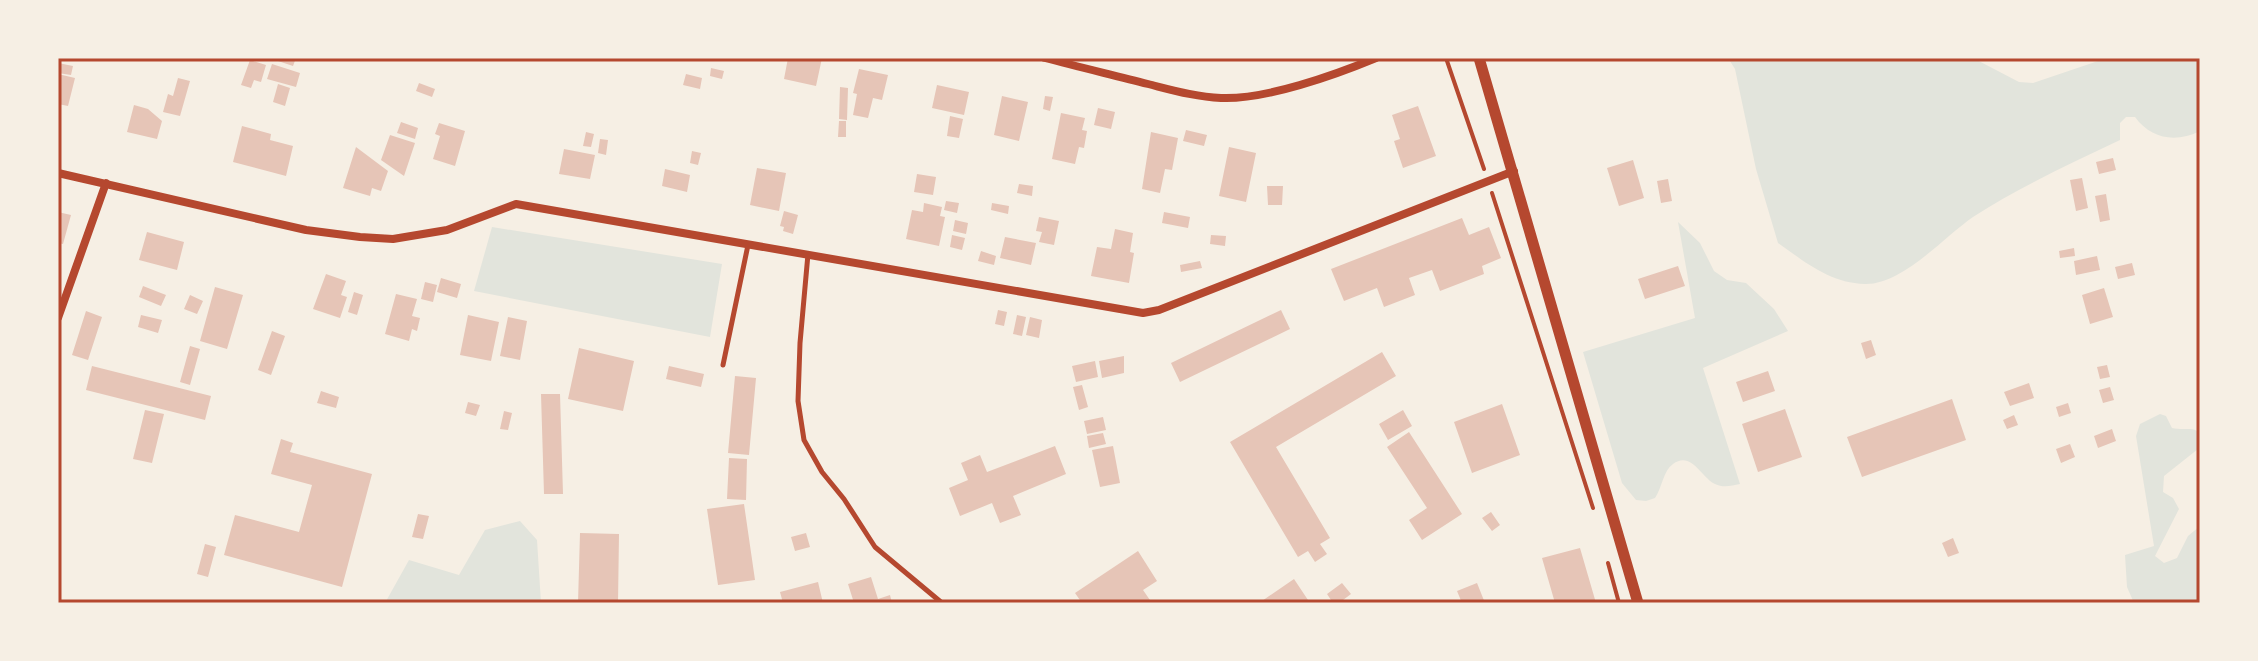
<svg xmlns="http://www.w3.org/2000/svg" width="2258" height="661" font-family="'Open Sans',sans-serif">
  <rect width="100%" height="100%" fill="#f6efe4"/>
  <!-- green -->
  <path fill="#e2e4dc" d="M1728 58H1973L2019 82 2033 83 2104 59H2200V131C2176 143 2151 139 2135 117H2126L2120 123V140C2070 164 2019 187 1973 217 1944 237 1902 285 1865 284 1830 283 1805 262 1778 243L1756 169 1735 69Z
    M1678 222 1700 243 1714 271 1727 280 1746 283 1774 309 1788 331 1703 368 1740 484C1731 486 1723 488 1715 484 1702 478 1691 450 1673 464 1663 471 1662 488 1655 498L1646 501 1636 500 1622 483 1583 352 1695 318Z
    M492 227 722 264 710 337 474 291Z
    M2160 414 2166 416 2172 428C2188 432 2205 421 2198 449L2164 476 2163 492 2173 498 2179 509 2155 556 2164 563 2177 558 2188 536 2200 526V603H2134L2127 587 2125 555 2154 546 2136 436 2140 424Z
    M520 521 537 540 541 603H385L409 560 459 575 485 530Z"/>
  <!-- building -->
  <path fill="#e6c5b7" d="M269 58H296L293 66Z
    M788 58H822L816 86 784 79Z
    M250 60 266 65 261 82 254 80 251 88 241 85Z
    M58 63 73 66 71 75 58 73Z
    M272 64 300 73 296 87 267 79Z
    M711 68 724 71 722 79 710 76Z
    M859 69 888 75 882 100 873 98 868 118 853 115 857 94 853 93Z
    M58 74 75 78 68 106 58 104Z
    M686 74 702 78 700 89 683 85Z
    M178 78 190 81 180 116 163 112 168 94 173 96Z
    M419 83 435 89 432 97 416 91Z
    M278 84 290 88 285 106 273 102Z
    M937 85 969 92 964 115 932 108Z
    M840 87 848 88 847 120 839 119Z
    M1002 96 1028 102 1019 141 994 135Z
    M1045 96 1053 97 1050 111 1043 109Z
    M134 105 148 109 162 121 157 139 127 132Z
    M1418 106 1436 156 1403 168 1394 141 1400 139 1392 115Z
    M1098 108 1115 112 1111 129 1094 125Z
    M1061 113 1085 118 1082 130 1087 131 1084 148 1079 147 1075 164 1052 159Z
    M950 116 963 119 959 138 947 136Z
    M839 121H846V137H838Z
    M401 122 418 128 415 139 397 133Z
    M439 123 465 131 455 166 433 159 440 136 435 134Z
    M242 126 271 134 270 140 293 146 286 176 233 162Z
    M1186 130 1207 135 1204 146 1183 141Z
    M586 132 594 134 591 147 583 146Z
    M1151 132 1178 138 1172 170 1165 169 1160 193 1142 189Z
    M390 135 415 143 404 176 381 160Z
    M600 139 608 140 606 155 598 153Z
    M356 147 388 171 381 191 372 188 370 196 343 188Z
    M1229 147 1256 153 1246 202 1219 196Z
    M564 149 595 155 590 179 559 174Z
    M692 151 701 153 698 165 690 163Z
    M2113 158 2116 170 2099 174 2096 162Z
    M1633 160 1644 198 1619 206 1607 168Z
    M757 168 786 173 779 211 750 205Z
    M665 169 690 175 687 192 662 186Z
    M917 174 936 177 933 195 914 192Z
    M2082 178 2088 208 2076 211 2070 180Z
    M1668 179 1672 201 1661 203 1657 181Z
    M1019 184 1033 186 1032 196 1017 193Z
    M1267 186H1283L1282 205H1268Z
    M2106 194 2110 220 2100 222 2095 196Z
    M946 201 959 203 957 213 944 210Z
    M924 203 942 207 940 216 945 217 939 246 906 239 912 210 923 212Z
    M992 203 1009 206 1008 214 991 210Z
    M784 211 798 215 793 234 783 231 784 227 780 226Z
    M58 212 71 215 63 244 58 243Z
    M1164 212 1190 217 1188 228 1162 223Z
    M1039 217 1059 221 1054 245 1039 242 1042 232 1036 231Z
    M1462 218 1469 235 1489 227 1501 258 1482 266 1484 274 1440 291 1432 270 1409 278 1415 295 1384 307 1377 288 1344 301 1331 269Z
    M955 220 968 223 966 234 953 231Z
    M1115 229 1133 233 1130 252 1134 253 1129 283 1091 276 1097 247 1111 249Z
    M147 232 184 242 177 270 139 260Z
    M952 235 965 238 962 250 950 247Z
    M1211 235 1226 236 1225 246 1210 244Z
    M1005 237 1036 243 1031 265 1000 258Z
    M2074 248 2075 256 2060 258 2059 251Z
    M981 251 996 256 994 265 978 261Z
    M2097 256 2100 270 2076 275 2074 261Z
    M1200 261 1202 268 1181 272 1180 265Z
    M2132 263 2135 275 2118 279 2115 267Z
    M1678 266 1685 286 1645 299 1638 279Z
    M326 274 346 281 341 295 347 297 340 318 313 309Z
    M441 278 461 284 457 298 437 292Z
    M425 282 437 285 433 302 421 299Z
    M143 286 166 295 161 306 139 297Z
    M215 287 243 295 227 349 200 341Z
    M2104 288 2113 317 2090 324 2082 295Z
    M354 292 363 295 357 315 348 312Z
    M396 294 417 299 412 316 420 318 417 331 412 329 409 341 385 334Z
    M190 295 203 301 197 314 184 309Z
    M998 310 1007 312 1004 326 995 324Z
    M1281 310 1290 329 1180 382 1171 363Z
    M86 311 102 317 88 360 72 355Z
    M141 315 162 320 158 333 138 327Z
    M468 315 499 322 491 361 460 355Z
    M1017 315 1026 317 1022 336 1013 334Z
    M508 317 527 321 520 360 500 356Z
    M1030 317 1042 320 1039 338 1026 335Z
    M272 331 285 336 271 375 258 370Z
    M1871 340 1876 355 1866 359 1861 343Z
    M190 346 200 349 190 385 180 382Z
    M579 348 634 361 623 411 568 399Z
    M1382 352 1396 376 1276 447 1330 538 1320 544 1327 554 1315 562 1308 551 1298 557 1230 442Z
    M1124 356V373L1102 378 1099 361Z
    M1095 361 1098 377 1076 382 1072 366Z
    M2107 365 2110 377 2100 379 2097 367Z
    M92 366 211 396 205 420 86 390Z
    M669 366 704 374 701 387 666 379Z
    M1768 371 1775 391 1743 402 1736 382Z
    M735 376 756 378 749 455 728 453Z
    M2029 383 2034 398 2010 406 2004 392Z
    M1082 385 1088 407 1079 410 1073 387Z
    M2110 387 2114 400 2103 403 2099 390Z
    M321 391 339 397 336 408 317 403Z
    M541 394H560L563 494H544Z
    M1952 399 1966 440 1862 477 1847 437Z
    M468 402 480 405 476 416 465 413Z
    M2068 403 2071 413 2059 417 2056 407Z
    M1502 404 1520 455 1472 473 1454 422Z
    M1785 409 1802 457 1758 472 1742 424Z
    M145 410 164 414 152 463 133 459Z
    M1403 410 1412 426 1388 440 1379 424Z
    M504 411 512 413 508 430 500 429Z
    M2014 415 2018 425 2007 429 2003 420Z
    M1103 417 1106 430 1087 434 1084 421Z
    M2112 429 2116 441 2098 448 2094 436Z
    M1409 432 1462 514 1422 540 1409 520 1427 508 1387 447Z
    M1103 433 1106 444 1089 448 1087 436Z
    M281 439 293 443 290 452 372 474 342 587 224 555 235 515 299 532 312 485 271 474Z
    M2070 444 2075 457 2061 463 2056 449Z
    M1055 446 1066 474 1013 496 1021 515 1000 523 992 503 960 516 949 488 968 480 961 463 980 455 987 472Z
    M1113 446 1120 483 1100 487 1092 450Z
    M729 458 747 459 746 500 727 499Z
    M744 504 755 580 718 585 707 509Z
    M1491 512 1500 525 1492 531 1482 518Z
    M418 514 429 516 423 539 412 537Z
    M580 533 619 534 618 603H578Z
    M806 533 810 547 795 551 791 537Z
    M1953 538 1959 553 1948 557 1942 543Z
    M205 544 216 547 208 577 197 574Z
    M1580 548 1596 603H1555L1542 558Z
    M1138 551 1157 581 1143 590 1152 603H1082L1075 593Z
    M871 577 878 599 890 595 892 603H854L848 584Z
    M1294 579 1310 603H1259Z
    M818 582 823 603H783L780 592Z
    M1342 583 1351 594 1339 603H1333L1327 594Z
    M1477 583 1485 603H1462L1457 591Z"/>
  <g fill="none" stroke-linecap="round" stroke-linejoin="round">
    <!-- path -->
    <path stroke="#b5482f" stroke-width="4" d="M1446 58 1484 169
      M1492 193 1593 508
      M1608 563 1619 603"/>
    <!-- service -->
    <path stroke="#b5482f" stroke-width="5" d="M808 254 800 343 798 401 804 440 822 472 844 499 875 547 942 603
      M723 365 748 245"/>
    <!-- minor -->
    <path stroke="#b5482f" stroke-width="8" d="M1045 58C1079 67 1113 75 1148 84 1172 90 1196 97 1221 98 1265 100 1335 75 1376 58
      M58 173 306 230 360 237 393 239 447 230 516 204 1143 313 1159 310 1514 171
      M58 318 106 183"/>
    <!-- tertiary -->
    <path stroke="#b5482f" stroke-width="11" d="M1479 58 1638 603"/>
  </g>
  <!-- border -->
  <rect width="2258" height="661" fill="none" stroke="#f6efe4" stroke-width="120"/>
  <rect x="60" y="60" width="2138" height="541" fill="none" stroke="#b5482f" stroke-width="3"/>
</svg>
